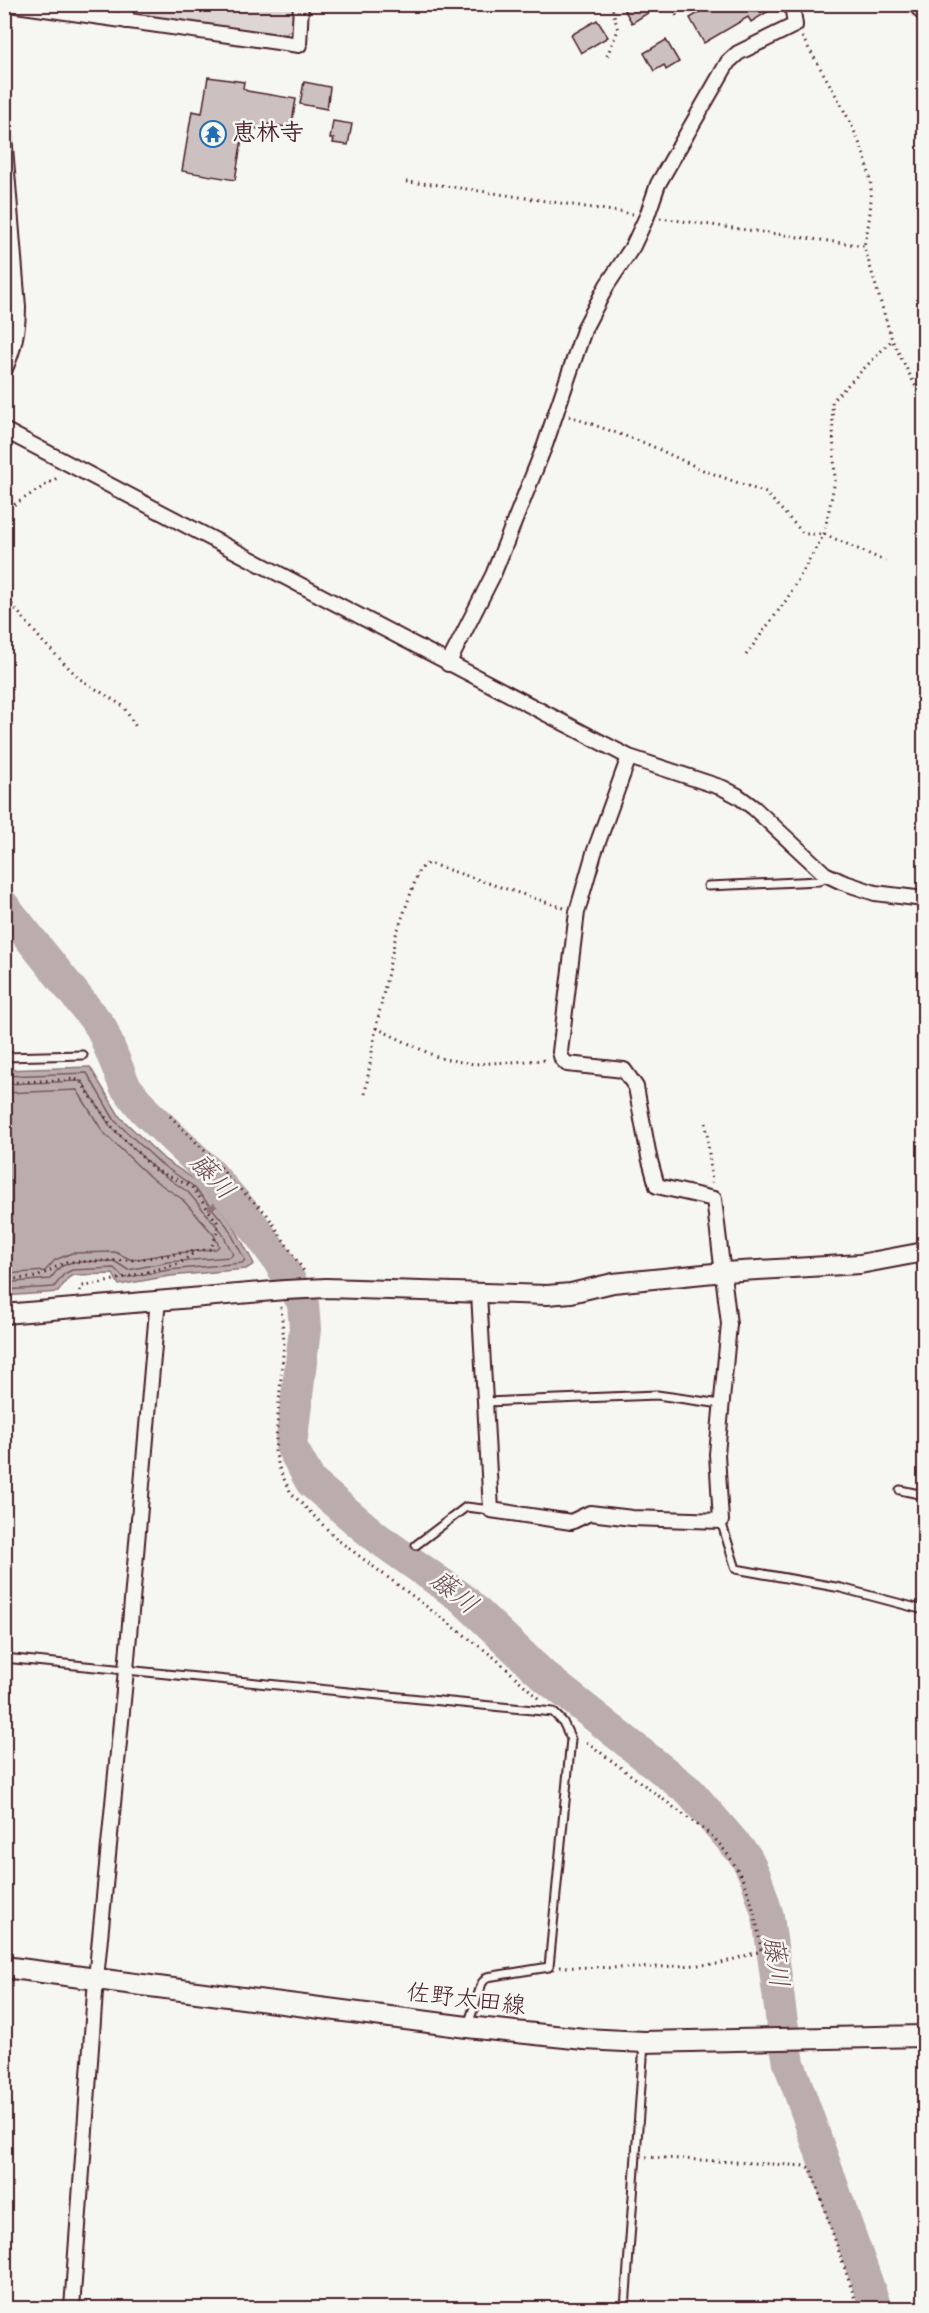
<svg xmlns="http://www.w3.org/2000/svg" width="929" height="2313" font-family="'Indie Flower','Klee One',sans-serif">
  <rect width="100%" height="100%" fill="#f6f6f2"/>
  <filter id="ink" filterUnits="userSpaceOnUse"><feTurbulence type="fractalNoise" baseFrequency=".0167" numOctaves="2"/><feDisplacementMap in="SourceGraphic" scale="12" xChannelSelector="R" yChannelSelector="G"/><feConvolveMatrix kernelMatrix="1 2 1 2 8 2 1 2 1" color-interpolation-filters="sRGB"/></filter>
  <g filter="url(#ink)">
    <!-- green -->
    <path fill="#ddd6d5" stroke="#947a80" stroke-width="1.5" d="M134 5H294L292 29 283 36 142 15Z"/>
    <!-- water -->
    <path fill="#bbadae" stroke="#8e747a" stroke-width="1.5" d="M90 1067 120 1117 165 1160 197 1181 232 1223 254 1264 246 1269 170 1276 119 1285 113 1274 73 1275 68 1278 58 1292 5 1296V1070Z"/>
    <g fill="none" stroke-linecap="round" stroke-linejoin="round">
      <!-- shore -->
      <path stroke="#77585f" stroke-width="1.5" d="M4 1076 87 1073 115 1121 161 1164 193 1186 227 1226 245 1260 242 1263 169 1270 124 1278 114 1268 72 1270 64 1274 54 1287 4 1290
        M4 1084 82 1081 110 1126 156 1170 188 1192 221 1231 233 1254 230 1257 168 1262 128 1270 114 1261 72 1262 60 1267 50 1279 4 1283
        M4 1093 77 1090 103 1132 150 1177 182 1199 214 1235 219 1246 216 1249 167 1254 132 1260 115 1252 72 1253 55 1260 45 1271 4 1274"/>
      <!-- stream -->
      <path stroke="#8e747a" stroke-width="5" d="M210 1208 230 1197
        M267 1261 278 1260"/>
      <!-- river -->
      <path stroke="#bbadae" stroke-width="32" d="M4 906 101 1027 125 1086 145 1111 209 1172 244 1213 278 1260 303 1303 305 1329 291 1446 311 1482 376 1537 462 1598 544 1676 690 1792 746 1857 756 1878 768 1916 781 2016 789 2063 876 2308"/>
    </g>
    <!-- building -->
    <path fill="#ccc1c0" stroke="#4a1f2b" stroke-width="1.5" d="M621 4H662L632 23Z
      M713 4H780L751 22 748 17 704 43 690 18Z
      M597 20 608 37 581 53 571 35Z
      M666 40 679 62 666 70 664 65 654 71 644 53Z
      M208 77 244 82 243 88 247 91 296 99 291 128 268 124 267 130 244 127 235 180 182 171 192 111 202 113Z
      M304 82 330 87 327 109 300 104Z
      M333 121 352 124 348 145 333 143 334 139H330Z"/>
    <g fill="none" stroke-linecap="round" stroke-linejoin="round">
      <defs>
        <path id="service" d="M708 886 819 881 828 875
          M4 1057 83 1055
          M485 1402 657 1395 721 1404
          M900 1490 924 1495
          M721 1521 736 1569 841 1588 924 1610
          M416 1545 466 1507 491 1510
          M4 1658 553 1712 563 1722 571 1739 549 1967 487 1977 482 1983 468 2025
          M625 2308 644 2044"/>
        <path id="minor" d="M9 4 299 45 301 4
          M126 4V21
          M4 135 18 307C18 331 14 350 4 371
          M4 430 629 757 723 788 738 796 754 808 825 874 842 882 875 893 924 899
          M448 664 493 575 545 445 585 327 607 285 633 246 647 216 658 184 728 62 738 53 795 25 792 4
          M479 1293 491 1510 571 1522 590 1513 632 1518 721 1521 717 1454 729 1324 714 1199 657 1186 649 1157 636 1087 624 1070 567 1064 562 1059 560 1052 577 912 594 853 629 757
          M72 2308 96 1979 126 1670 158 1299"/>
        <path id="tertiary" d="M4 1314 285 1290 326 1288 547 1295 571 1293 613 1283 724 1272 860 1264 924 1252"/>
        <path id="secondary" d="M919 4 924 10
          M4 1967 467 2027 584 2039 644 2042 924 2036"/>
      </defs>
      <!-- service casing -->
      <use href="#service" stroke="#4a1f2b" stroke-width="11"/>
      <!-- minor casing -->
      <use href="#minor" stroke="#4a1f2b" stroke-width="18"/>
      <!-- tertiary casing -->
      <use href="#tertiary" stroke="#4a1f2b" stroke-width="22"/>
      <!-- secondary casing -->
      <use href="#secondary" stroke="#4a1f2b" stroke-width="24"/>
      <!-- path -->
      <path stroke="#4a1f2b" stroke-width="3" stroke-dasharray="1.5 4.5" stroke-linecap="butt" d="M670 4 678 18
        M802 37C824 75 860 131 869 173 874 194 869 226 864 246
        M607 56 618 30 611 4
        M406 182 433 184 633 214
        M660 218 864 246 892 340 918 391 924 395
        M569 416 645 443 703 470 766 493 804 534H824L885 561
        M4 511 60 476
        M4 595 43 642 80 679 123 706 136 727
        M746 655 787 599 824 534 835 481 832 401 892 340
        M376 1028 439 1058 474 1064 547 1060
        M4 1083 75 1079 80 1081 113 1128 155 1170 191 1186 217 1222 218 1230 211 1249 134 1260 66 1262 37 1277 4 1280
        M365 1094 376 1028 396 935 419 870 428 863 564 908
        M170 1116 219 1165 229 1179 266 1213 305 1273
        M706 1123 712 1183
        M80 1291 82 1286 98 1284 179 1264 195 1252
        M281 1307 284 1342 275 1451 280 1471 291 1493 338 1540 495 1658 539 1699
        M560 1967 635 1968 718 1964 761 1951C755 1905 745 1870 712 1836L588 1743 583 1742
        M646 2157 806 2166 811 2169 858 2308"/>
      <!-- service -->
      <use href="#service" stroke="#f6f6f2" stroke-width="7"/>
      <!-- minor -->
      <use href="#minor" stroke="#f6f6f2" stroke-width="14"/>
      <!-- tertiary -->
      <use href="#tertiary" stroke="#f6f6f2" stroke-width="18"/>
      <!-- secondary -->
      <use href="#secondary" stroke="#f6f6f2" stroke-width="20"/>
    </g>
  </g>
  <!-- icons -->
  <defs>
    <symbol id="temple-ring" viewBox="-11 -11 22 22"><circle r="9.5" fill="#f6f6f2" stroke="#1f6fb2" stroke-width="1.5"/><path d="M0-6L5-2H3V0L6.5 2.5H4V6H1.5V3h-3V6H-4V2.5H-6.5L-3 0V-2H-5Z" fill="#1f6fb2"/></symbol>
  </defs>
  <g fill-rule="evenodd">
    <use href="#temple-ring" x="198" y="119" width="30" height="30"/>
  </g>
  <g text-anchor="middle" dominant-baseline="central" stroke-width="5" stroke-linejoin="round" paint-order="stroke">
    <!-- poi labels -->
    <g font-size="24" font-weight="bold" fill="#4a1f2b" stroke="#f6f6f2" text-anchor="start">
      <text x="232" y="134">恵林寺</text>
    </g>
    <!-- street labels -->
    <g font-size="24" fill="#4a1f2b" stroke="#f6f6f2">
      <text transform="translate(466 2001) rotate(7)">佐野太田線</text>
    </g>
    <!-- water labels -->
    <g font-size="26" font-style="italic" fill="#6c4a52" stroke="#f6f6f2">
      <text transform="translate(211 1178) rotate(47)">藤川</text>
      <text transform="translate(453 1594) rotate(39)">藤川</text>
      <text transform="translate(774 1962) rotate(82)">藤川</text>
    </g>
  </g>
  <!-- margin -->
  <rect width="929" height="2313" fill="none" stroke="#f6f6f2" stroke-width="24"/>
  <rect x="12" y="12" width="905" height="2289" fill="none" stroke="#4a1f2b" stroke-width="2" filter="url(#ink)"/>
</svg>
